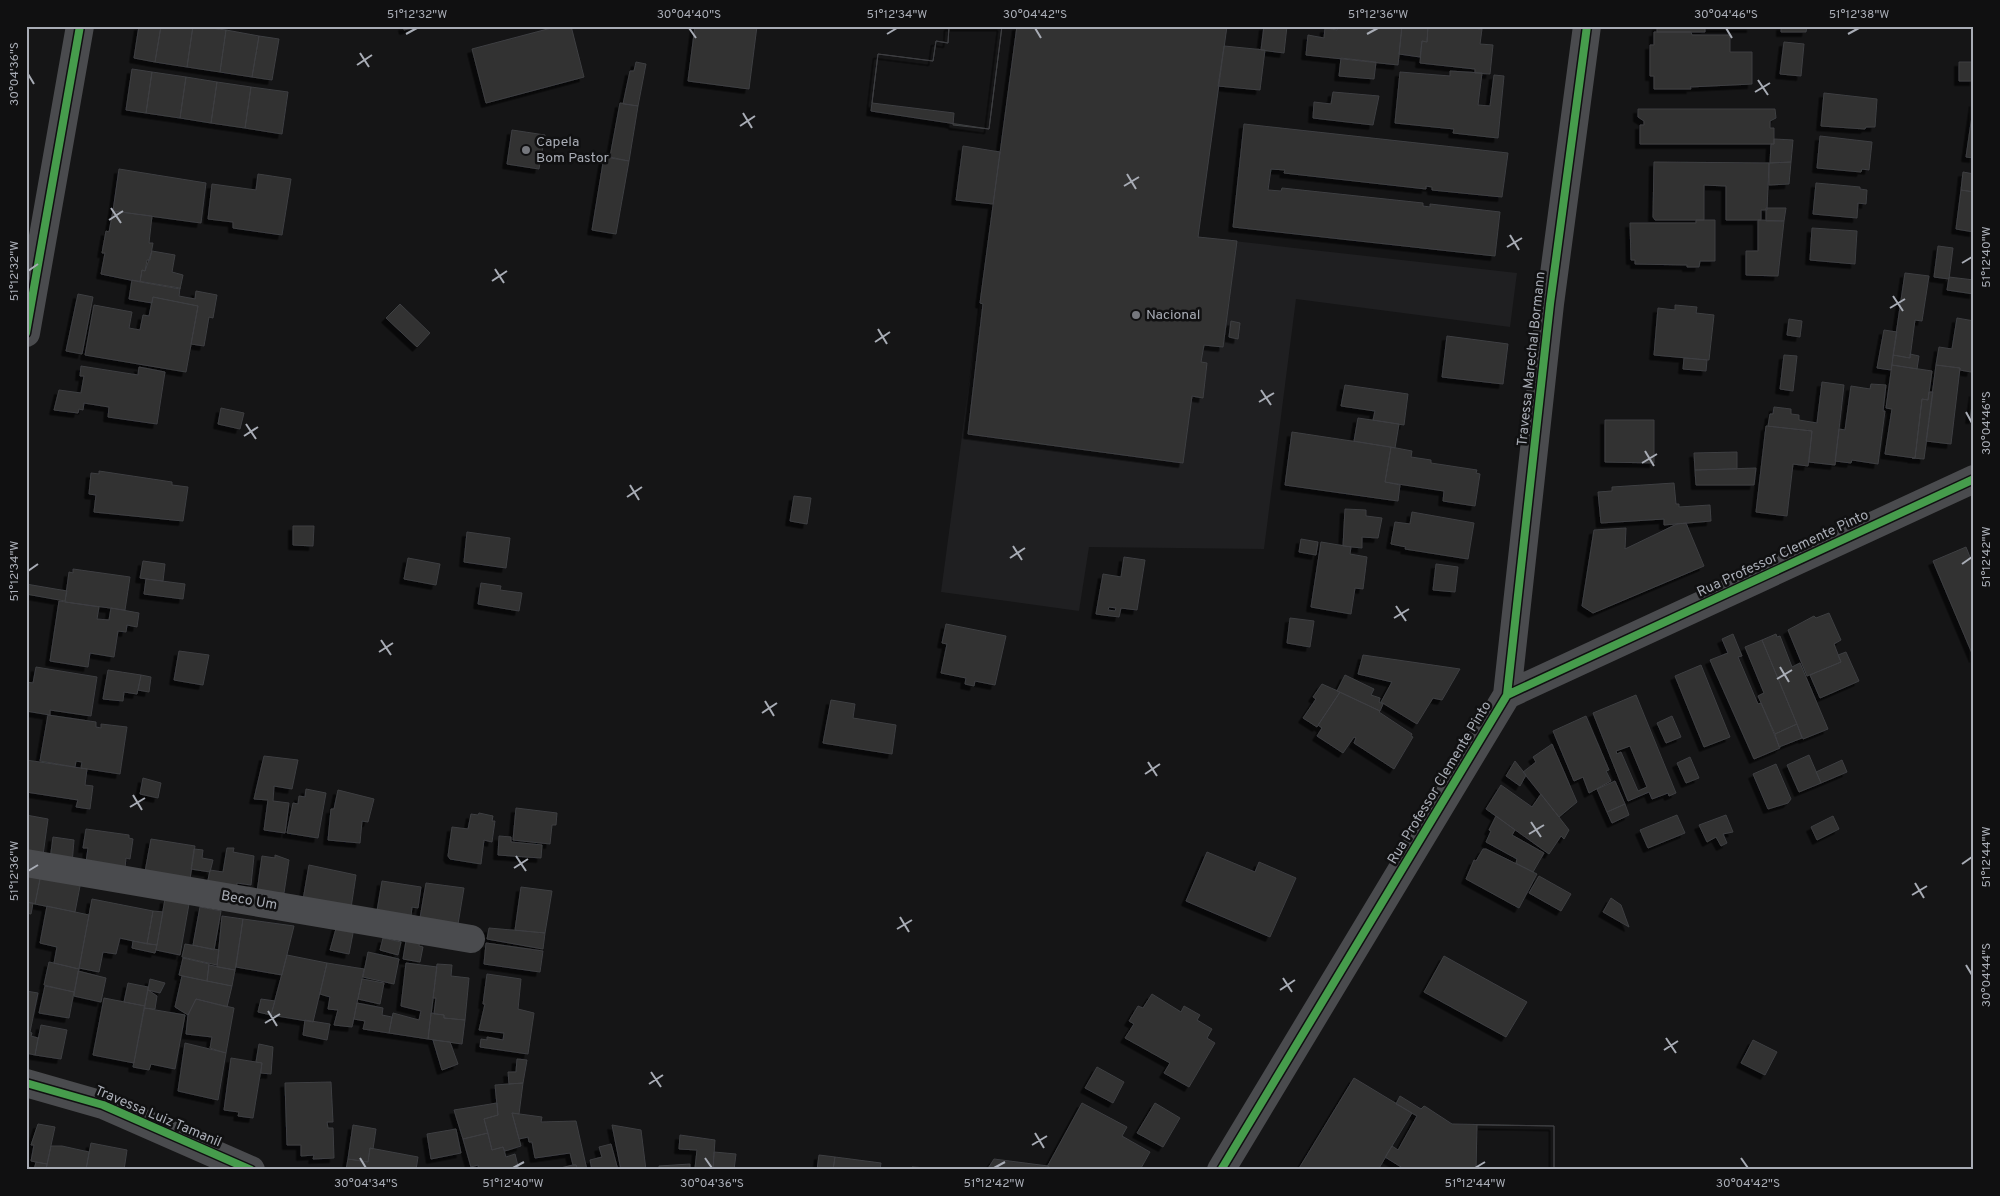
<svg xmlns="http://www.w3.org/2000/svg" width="2000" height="1196" font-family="Overpass,sans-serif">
  <defs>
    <filter id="shadow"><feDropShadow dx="-4.5" dy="4.5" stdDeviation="0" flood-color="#0009"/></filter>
  </defs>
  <rect width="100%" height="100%" fill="#151516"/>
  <!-- built -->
  <path fill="#1f1f21" d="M1017 26H1227L1198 237 1517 273 1510 327 1296 299 1264 549 1089 547 1079 611 941 592Z"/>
  <!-- building -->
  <path fill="#303031" stroke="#3e3f42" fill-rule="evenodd" filter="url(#shadow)" d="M139 26H161L155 62 134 58Z
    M161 26H193L187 67 155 62Z
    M193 26 226 30 220 72 187 67Z
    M403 26H420L404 30Z
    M559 26H571L584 77 486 103 472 49Z
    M695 26H757L749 89 688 81Z
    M949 26H1002L989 129 953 125 954 113 872 103 878 54 933 61 936 41 948 43Z
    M949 26H1002L989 129 871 111 878 54 933 61 936 41 948 43Z
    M1017 26H1227L1198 237 1237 241 1223 347 1204 345 1201 362 1207 363 1203 398 1192 396 1183 463 968 434 983 304 980 303Z
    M1264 26H1287L1284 53 1261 50Z
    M1338 26H1402L1398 65 1306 55 1308 35 1324 38 1325 28 1337 30Z
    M1402 26H1428L1427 42 1422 41 1420 57 1399 54Z
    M1428 26 1482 29 1480 44 1493 45 1490 74 1475 73V69L1420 63 1422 41 1427 42Z
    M1657 26H1751V28H1705V32H1657Z
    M1781 26H1807L1806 32H1781Z
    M226 30 259 36 252 77 220 72Z
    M1654 32H1691L1692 35H1730V52H1752V84L1690 87 1691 89H1654V76H1650V45H1654Z
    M259 36 279 39 272 80 252 77Z
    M1784 42 1804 44 1801 76 1780 74Z
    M1224 46 1265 50 1260 90 1218 86Z
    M1341 58 1376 62 1374 79 1339 76Z
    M636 62 646 64 638 106 623 104 630 71H634Z
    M1959 62H1974V81H1959Z
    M132 69 152 72 146 113 126 110Z
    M1450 71 1482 73 1478 105 1490 106 1494 75 1504 76 1498 138 1453 133 1454 129 1395 123 1400 72 1450 76Z
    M152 72 186 77 180 118 146 113Z
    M186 77 217 82 211 123 180 118Z
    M217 82 251 87 245 128 211 123Z
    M251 87 288 92 282 134 245 128Z
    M1333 92 1379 96 1373 125 1313 118 1314 102 1331 104Z
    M1824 93 1877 99 1875 127H1866L1865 129 1821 126Z
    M1974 102V158L1966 157Z
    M620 103 638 106 629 161 610 157Z
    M1638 109H1775L1776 118 1770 121V128H1774V144H1640V125H1644V121L1638 117Z
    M1244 124 1508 153 1502 197 1432 190V187L1426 186V189L1284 173 1285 170 1271 169 1268 190 1281 191 1282 188 1423 203V206L1430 207V204L1500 212 1495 256 1233 227Z
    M512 130 545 135 539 169 507 164Z
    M1820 136 1872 142 1869 170 1862 169 1861 172 1817 168Z
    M1774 139 1793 140 1791 162 1770 163 1771 144H1774Z
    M963 146 1000 152 993 204 956 200Z
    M604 157 629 161 616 234 592 230Z
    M1654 162 1769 163 1767 210H1761V220H1726V186L1704 185V220H1655L1653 217Z
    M1791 162 1789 184 1769 185V163Z
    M119 169 206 183 201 223 113 211Z
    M1963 172 1974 174V192L1961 190Z
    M258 174 291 179 282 235 233 228V222L208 219 212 184 256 190Z
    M1816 183 1860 187V189L1867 190 1866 204 1858 203 1857 218 1813 214Z
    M1961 190 1974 192V232L1956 229Z
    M1766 208H1786L1784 221H1766Z
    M113 211 152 216 149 243H153L150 260H147L145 271 142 270 140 282 101 274 105 253H102L106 231 109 232Z
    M1696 220H1715V261H1700L1699 267H1687V265L1635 264V260H1631L1630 223H1696Z
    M1758 220 1784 221 1778 276 1746 275V251H1758Z
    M1812 228 1857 231 1855 264 1810 260Z
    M1938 246 1953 248 1949 279 1934 277Z
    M152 251 175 255 172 272 183 275 180 289 140 282 142 270 145 271Z
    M1905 273 1929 276 1922 321 1915 320 1910 358 1893 355Z
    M1949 277 1974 280V294L1947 290Z
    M132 280 180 288 179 296 195 299 196 291 217 295 213 318 209 317 204 346 191 344 198 306 153 297 152 303 129 299Z
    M78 294 93 297 82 354 66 351Z
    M153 297 198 306 186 372 85 355 94 305 132 312 129 328 140 330 143 315 149 316Z
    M400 304 430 333 417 347 386 318Z
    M1675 305 1697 307 1696 313 1714 315 1709 360 1654 355 1658 308 1675 310Z
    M1957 318 1974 321V357L1971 372 1960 370V368L1936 365 1939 347 1952 349Z
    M1789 319 1802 321 1800 337 1787 335Z
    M1231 321 1240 323 1238 339 1229 337Z
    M1884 330 1897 332 1891 370 1877 368Z
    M1447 336 1508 344 1503 384 1442 377Z
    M1910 354 1919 356 1917 369 1892 365 1893 355 1910 358Z
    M1784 355 1797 356 1793 391 1780 389Z
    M1684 358 1707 360 1706 371 1683 369Z
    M1892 365 1932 371 1928 400 1922 399 1915 458 1885 454 1892 409 1886 408Z
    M1936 365 1960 368 1951 444 1926 441Z
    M81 366 138 375 139 367 165 372 157 424 108 417 109 407 84 403 83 410 79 409 78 413 54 410 59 390 81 393 84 376H80Z
    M1822 382 1844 385 1835 465 1809 462 1812 431 1768 426 1770 414H1773L1774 407 1791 409V414L1799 415V420L1817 423Z
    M1871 384 1886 385 1883 411H1885L1878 464 1852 460 1851 463 1835 461 1839 429 1845 430 1851 386 1870 389Z
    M1345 385 1408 394 1404 425 1373 420 1375 411 1341 406Z
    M1929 392H1933L1924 459 1912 458H1915L1922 399 1928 400Z
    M1974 392V419H1970Z
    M221 408 244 413 240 429 218 424Z
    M1358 418 1399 424 1395 448 1354 441Z
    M1605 420H1654V463L1605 462Z
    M1766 426 1812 431 1808 466 1793 464 1787 516 1756 512Z
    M1292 432 1391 447 1385 482 1400 485 1398 501 1285 485Z
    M1391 447 1412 451 1411 457 1431 460V463L1477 470 1476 473 1480 474 1475 506 1443 501 1444 491 1385 482Z
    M1737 452V469L1695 470 1694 453Z
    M1756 468 1754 485H1696L1695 470Z
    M99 471 172 482V485L188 487 183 521 94 512 96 495 89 494 91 473 99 474Z
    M1674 483 1676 504H1679V507L1710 505 1711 521 1664 525V519L1601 523 1598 492 1612 491V487Z
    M794 496 811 498 807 524 790 521Z
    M1345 509 1366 510V516L1382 518 1378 538 1362 537V548L1343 546Z
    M1412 512 1474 523 1468 559 1405 549 1406 547 1391 544 1395 522 1410 524Z
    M1686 523 1704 566 1593 613 1582 606 1594 530 1626 528 1625 549 1677 524Z
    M293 526H314L313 546 293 545Z
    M467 532 510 538 506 568 464 562Z
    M1301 539 1318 542 1316 555 1299 552Z
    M1321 542 1351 547 1350 554 1367 557 1363 589 1355 588 1351 614 1311 607Z
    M1966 547 1974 567V658L1933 561Z
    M1124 557 1145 560 1137 610 1121 608 1119 617 1096 614 1103 574 1121 577ZM1109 607 1116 608 1115 611 1108 610Z
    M408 558 440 564 436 585 404 579Z
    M143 561 165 564 163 581 140 578Z
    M1436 564 1458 567 1455 592 1433 590Z
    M73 569 130 577 125 610 65 602 69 572 73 573Z
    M146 579 185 584 183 599 144 594Z
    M481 583 501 586 500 590 522 593 519 611 478 604Z
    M26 584 67 591 65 601 26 594Z
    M59 601 99 607 97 619 109 620 111 608 139 613 137 627 127 625 126 632 118 631 114 657 90 653 88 667 50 661Z
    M1829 613 1841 640 1834 644 1841 662 1807 676 1788 630 1814 616 1816 618Z
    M1290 618 1314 621 1310 647 1287 643Z
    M946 624 1006 636 995 685 975 681 974 686 965 684 966 678 941 673 947 644 942 643Z
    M1733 634 1742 656 1738 657 1758 704 1761 703 1780 748 1754 759 1710 660 1728 653 1722 639Z
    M1776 634 1777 637 1780 636 1792 667 1800 663 1828 729 1803 739 1762 640Z
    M1762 640 1797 724 1775 734 1758 696 1764 693 1745 647Z
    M179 651 209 655 203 685 174 680Z
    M1846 652 1859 681 1820 698 1810 675 1841 662 1838 655Z
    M1363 655 1460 669 1442 700 1433 698 1417 724 1381 702 1392 682 1358 674Z
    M1701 665 1730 737 1704 747 1675 676Z
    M36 667 97 677 91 716 50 710V715L26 711V682L33 683Z
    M108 670 141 675 137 694 124 692 123 701 103 699Z
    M141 675 151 677 149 692 138 690Z
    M1345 675 1374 689 1371 695 1380 698 1379 702 1383 704 1380 711 1337 691Z
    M1322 684 1340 692 1317 727 1303 718 1316 699 1313 697Z
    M1340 692 1380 711 1379 712 1412 734 1411 736 1413 737 1394 769 1354 743 1356 738 1354 737 1343 753 1317 736 1322 728 1318 725Z
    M1636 695 1676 793 1669 796 1668 793 1652 799 1649 792 1628 801 1593 713ZM1630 746 1647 787 1638 791 1621 752 1617 754 1616 751Z
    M831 700 855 704 853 718 896 725 892 754 823 743Z
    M48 715 96 722V727L101 728V724L127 727 120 774 81 768 82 762 76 761 75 767 40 761Z
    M1586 716 1609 770 1606 771 1611 781 1589 793 1583 777 1574 781 1553 731Z
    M1672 716 1681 737 1666 743 1657 723Z
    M1797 724 1802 738 1779 747 1775 734Z
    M1552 744 1577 802 1559 817 1523 772 1536 762 1533 757Z
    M1809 755 1821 783 1799 792 1787 765Z
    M264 756 298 760 292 789 274 786 273 801 289 803 285 833 264 830 268 800 254 799Z
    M1690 757 1699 778 1686 783 1677 763Z
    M26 760 87 769 85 785 93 786 90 809 76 807 78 800 26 792Z
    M1842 760 1847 772 1821 783 1816 772Z
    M1515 761 1526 775 1520 786 1506 776Z
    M1776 764 1791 799 1788 803 1768 809 1753 774Z
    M143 778 161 783 158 798 140 794Z
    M1615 781 1625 804 1607 812 1597 789Z
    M1501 785 1532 807 1541 794 1569 830 1564 839 1561 836 1549 854 1486 809Z
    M306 789 326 793 318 838 287 833 293 803 298 804 299 796 305 797Z
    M338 790 374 799 368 822 362 821 360 843 328 840 331 809H334Z
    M1625 804 1629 815 1612 823 1607 812Z
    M516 808 557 813 556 825H552L550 844 513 840Z
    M479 813 493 816 492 821H495L492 842 484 840 481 864 450 859 448 856 452 827 468 829 471 814 478 815Z
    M26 815 48 819 43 855 26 853Z
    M1677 815 1685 833 1648 848 1640 830Z
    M1726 815 1733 832 1723 834 1727 843 1721 846 1716 837 1707 842 1699 825Z
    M1496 816 1515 830 1512 835 1544 853 1533 872 1516 863 1517 859 1486 842 1491 831 1489 830Z
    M1833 816 1839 829 1817 840 1811 827Z
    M86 829 129 835V838L133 839 130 859 126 858 125 868 86 862 88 848H83Z
    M499 836 511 837V842L542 845 541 858 498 855Z
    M53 837 74 840 72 864 50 860Z
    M151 839 195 846 190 879 145 872Z
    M227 848H234L233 852 254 856 251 885 237 883 236 890 207 885 210 870 223 872Z
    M194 849 203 850 202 858 213 860 210 872 191 869Z
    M1483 849H1486L1537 874 1519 908 1466 879 1474 860 1476 861Z
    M1207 852 1255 872 1259 862 1296 878 1270 937 1186 901Z
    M275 855 289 860 284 893 257 892 262 856 275 858Z
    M309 865 356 875 351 908 303 900Z
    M26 872 41 874 35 904 26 902Z
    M41 874 81 881 75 912 35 904Z
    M1539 876 1571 894 1561 911 1529 893Z
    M382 881 421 887 418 908 412 907 411 916 377 911Z
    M426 883 464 888 458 924 420 918Z
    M521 887 552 891 545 933 515 930Z
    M1611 898 1621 905 1629 927 1603 912Z
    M92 899 153 911 147 944 120 938 116 954 103 952 99 972 79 968Z
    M165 899 189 904 180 955 156 950Z
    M26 902 33 903 31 914 26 913Z
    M47 906 89 915 79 969 54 963 57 947 40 943Z
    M200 907 221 911 214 950 193 945Z
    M153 911 163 912 157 945 147 944Z
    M222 916 243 919 235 970 217 967Z
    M243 919 294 926 282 975 236 967Z
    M337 925 354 928 349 954 330 950Z
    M489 928 545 933 543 949 487 939Z
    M407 935 420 938 419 946 423 947 420 962 403 959Z
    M383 938 401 942 398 955 380 950Z
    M133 941 157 945 155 953 132 948Z
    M486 943 543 951 540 972 484 964Z
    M185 944 219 950 217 965 182 957Z
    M368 952 399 959 394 984 363 977Z
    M287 955 327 963 313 1022 271 1015Z
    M1444 956 1527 1002 1506 1037 1424 992Z
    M183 958 209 964 207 981 179 975Z
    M49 962 79 969 74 992 44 985Z
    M327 963 364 969 352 1027 334 1025 338 1010 328 1009 330 997 320 994Z
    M406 963 437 967 428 1039 389 1033 393 1013 419 1020 421 1011 401 1006Z
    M437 964 452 965 451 976 469 978 465 1020 444 1018V1015L434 1014 436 998H433Z
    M209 965 235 970 232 986 207 981Z
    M78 971 106 978 101 1002 74 996Z
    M487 974 521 979 518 1009 534 1013 528 1054 480 1047 481 1039 487 1040V1037L503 1040 504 1033 479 1030 485 1004H483Z
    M182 976 232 986 227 1007 196 999 188 1015 175 1007Z
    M150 979 165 983 160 993 148 990Z
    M362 979 384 983 380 1004 358 999Z
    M128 983 148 987 145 1006 124 1002Z
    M45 986 74 992 69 1018 39 1013Z
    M148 990 157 996 155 1009 144 1008Z
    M26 991 38 993 30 1032 32 1033 31 1036 38 1038 35 1055 26 1053Z
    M1152 994 1181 1012 1184 1006 1200 1015 1197 1020 1212 1029 1207 1038 1215 1043 1189 1087 1164 1073 1170 1063 1125 1038 1134 1024 1129 1021 1138 1006 1143 1008Z
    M104 998 145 1006 134 1063 93 1055Z
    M196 999 234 1008 226 1053 210 1048 212 1037 186 1034 188 1015Z
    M261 999 275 1001 271 1015 258 1012Z
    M357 1003 383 1008 382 1015 392 1017 389 1033 363 1029 365 1021 354 1019Z
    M144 1008 185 1015 175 1069 151 1064 149 1070 133 1067Z
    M431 1013 444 1015V1018L465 1020 462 1044 428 1039Z
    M305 1020 330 1024 327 1040 303 1035Z
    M41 1025 67 1030 61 1059 35 1055Z
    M433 1040 450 1042 458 1064 442 1070Z
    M1753 1040 1777 1052 1765 1075 1741 1063Z
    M185 1043 226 1053 218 1100 178 1091Z
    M259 1044 273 1047 271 1074 261 1073 262 1063 256 1062Z
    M231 1058 262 1063 253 1118 238 1116 239 1112 224 1110Z
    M517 1059 527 1060 523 1083 509 1084 508 1072H516Z
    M1097 1067 1124 1082 1113 1103 1085 1088Z
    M1354 1078 1412 1113 1392 1146 1378 1170H1298Z
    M331 1082 333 1122H327L328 1128H333L334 1158 313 1159 314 1155 301 1156V1145H287L285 1083Z
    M523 1083 519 1114 512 1113 521 1146 505 1151 503 1147 492 1150 484 1119 498 1115 495 1085Z
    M1400 1096 1421 1109 1424 1106 1426 1107 1452 1124 1554 1126V1170H1406L1385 1157 1392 1146 1398 1150 1417 1116 1396 1104Z
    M497 1103 498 1115 484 1119 488 1133 463 1139 454 1110Z
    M1082 1103 1127 1127 1122 1136 1150 1152 1140 1170H1052L1047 1167Z
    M1155 1103 1180 1118 1163 1147 1137 1133Z
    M512 1113 542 1117 541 1122 576 1121 587 1170H578L576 1165H573L570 1153 535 1158 532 1142H529L528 1137 519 1139Z
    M38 1124 55 1127 47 1164 31 1161 34 1145H31Z
    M353 1125 376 1129 373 1149 370 1148 368 1162 348 1159Z
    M612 1125 641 1130 646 1170H621Z
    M1477 1125 1554 1126V1170H1476Z
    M456 1129 461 1153 431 1159 427 1134Z
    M488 1133 492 1150 503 1147 506 1157 515 1154 519 1170H479L478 1165 471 1167 463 1139Z
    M680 1135 715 1140 713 1169 695 1168 697 1150 679 1149Z
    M91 1143 127 1150 124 1170H86Z
    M611 1144 618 1170H592L590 1160 602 1157 599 1147Z
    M51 1146H62L89 1152 86 1170H46Z
    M370 1148 418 1157 416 1170H346L348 1159 368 1162Z
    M714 1152 736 1154 734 1170H713Z
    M819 1155 835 1157 833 1170H817Z
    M835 1157 881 1163 880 1170H833Z
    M994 1159 1048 1166 1052 1170H987Z
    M36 1162 47 1164 46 1170H34Z
    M690 1164V1170H659V1166Z
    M573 1165H576L578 1170H552Z
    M912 1167 927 1168V1170H911Z"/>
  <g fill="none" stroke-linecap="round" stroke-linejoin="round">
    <!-- minor -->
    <path stroke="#4a4b4e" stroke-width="28" d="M26 333 80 26
      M1507 695 1550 304 1587 26
      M26 863 471 939
      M26 1083 103 1105 251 1170
      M1221 1170 1507 695 1974 479"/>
    <defs>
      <path id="cycleway" d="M26 333 80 26
        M1507 695 1550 304 1587 26
        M26 1083 103 1105 251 1170
        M1221 1170 1507 695 1974 479"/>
    </defs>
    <!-- cycleway casing -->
    <use href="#cycleway" stroke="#101011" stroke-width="11"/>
    <!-- cycleway -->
    <use href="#cycleway" stroke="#469c4c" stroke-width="8"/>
  </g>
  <!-- ticks -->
  <path fill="none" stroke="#a8acb5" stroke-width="2" d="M689 28 696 38M1035 28 1041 38M1726 28 1732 38M406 34 417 28M887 34 897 28M1367 34 1378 28M1848 34 1859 28M360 53 369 67M357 65 372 55M28 74 34 84M1758 80 1768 95M1755 92 1770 83M743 113 752 128M740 126 755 116M1127 174 1136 189M1124 186 1139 177M111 208 121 223M109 220 123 211M1510 235 1519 250M1507 247 1522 238M1962 263 1972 257M495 269 504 283M28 271 38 264M492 281 507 271M1893 296 1903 311M1890 308 1905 299M878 329 887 344M875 342 890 332M1261 390 1271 405M1259 402 1274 393M1966 412 1972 423M246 424 256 439M244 436 258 427M1645 451 1654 466M1642 463 1657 454M630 485 639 500M627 497 642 487M1013 546 1022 560M1010 558 1025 548M1962 564 1972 557M28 571 38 564M1396 606 1406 621M1394 618 1409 609M381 640 391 655M379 652 393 643M1780 667 1789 682M1777 679 1792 670M765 701 774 716M762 713 777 703M1148 762 1157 776M1145 774 1160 764M133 795 142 810M130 807 145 798M1531 822 1541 837M1529 834 1544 825M516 856 526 871M1962 864 1972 857M514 868 528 859M28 871 38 865M1915 883 1924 898M1912 895 1927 886M900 917 909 932M897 929 912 920M1966 965 1972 975M1283 978 1292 992M1280 990 1295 980M268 1011 277 1026M265 1023 280 1014M1666 1038 1676 1053M1664 1050 1678 1041M651 1072 661 1087M649 1084 663 1075M1035 1133 1044 1148M1032 1145 1047 1136M360 1158 366 1168M705 1158 712 1168M1741 1158 1748 1168M513 1168 524 1162M994 1168 1005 1162M1475 1168 1485 1162"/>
  <!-- markers -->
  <g fill="#75777d" stroke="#101011" stroke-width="2">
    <circle cx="526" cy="150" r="5"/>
    <circle cx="1136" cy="315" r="5"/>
  </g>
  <g text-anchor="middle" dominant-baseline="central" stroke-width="5" stroke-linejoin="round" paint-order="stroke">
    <!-- poi labels -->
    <g font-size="14" fill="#a8acb5" stroke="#101011" text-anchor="start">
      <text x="536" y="142">Capela<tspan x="536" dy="16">Bom Pastor</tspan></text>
      <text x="1146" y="315">Nacional</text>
    </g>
    <!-- street labels -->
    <g font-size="14" fill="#a8acb5" stroke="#101011">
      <text transform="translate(1532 359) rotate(-84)">Travessa Marechal Bormann</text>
      <text transform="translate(1783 554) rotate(-25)">Rua Professor Clemente Pinto</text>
      <text transform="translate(1440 783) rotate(-59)">Rua Professor Clemente Pinto</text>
      <text transform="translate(249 901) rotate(10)">Beco Um</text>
      <text transform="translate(158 1117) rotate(23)">Travessa Luiz Tamanil</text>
    </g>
  </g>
  <!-- border -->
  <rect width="2000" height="1196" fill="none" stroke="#101011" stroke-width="55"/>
  <rect x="28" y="28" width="1944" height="1140" fill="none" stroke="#a8acb5" stroke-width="2"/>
  <g font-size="12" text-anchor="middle" fill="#a8acb5">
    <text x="417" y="18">51°12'32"W</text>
    <text x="689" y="18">30°04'40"S</text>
    <text x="897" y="18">51°12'34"W</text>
    <text x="1035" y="18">30°04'42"S</text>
    <text x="1378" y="18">51°12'36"W</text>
    <text x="1726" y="18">30°04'46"S</text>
    <text x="1859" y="18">51°12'38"W</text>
    <text transform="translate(14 74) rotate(-90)" y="4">30°04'36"S</text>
    <text transform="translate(1986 257) rotate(-90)" y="4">51°12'40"W</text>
    <text transform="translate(14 271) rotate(-90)" y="4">51°12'32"W</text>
    <text transform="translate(1986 423) rotate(-90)" y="4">30°04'46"S</text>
    <text transform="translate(1986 557) rotate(-90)" y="4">51°12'42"W</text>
    <text transform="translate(14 571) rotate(-90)" y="4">51°12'34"W</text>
    <text transform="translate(1986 857) rotate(-90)" y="4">51°12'44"W</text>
    <text transform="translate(14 871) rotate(-90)" y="4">51°12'36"W</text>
    <text transform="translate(1986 975) rotate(-90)" y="4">30°04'44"S</text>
    <text x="366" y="1187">30°04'34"S</text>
    <text x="513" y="1187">51°12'40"W</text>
    <text x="712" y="1187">30°04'36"S</text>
    <text x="994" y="1187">51°12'42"W</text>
    <text x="1475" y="1187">51°12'44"W</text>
    <text x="1748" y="1187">30°04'42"S</text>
  </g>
</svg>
